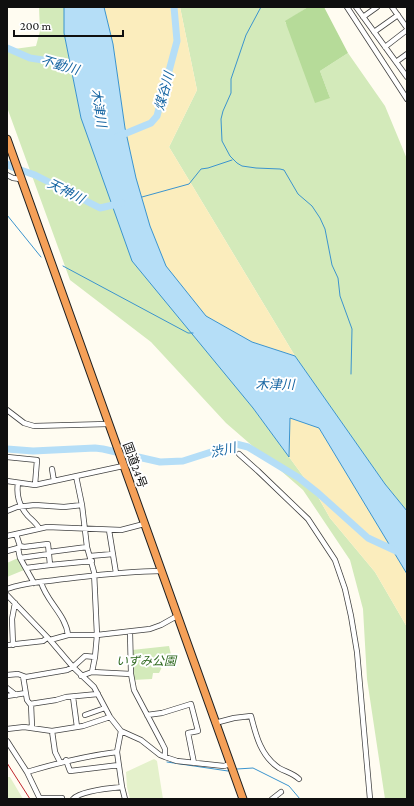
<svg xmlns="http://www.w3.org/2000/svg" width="414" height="806" font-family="'Crimson Pro','Noto Sans JP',serif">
  <rect width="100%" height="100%" fill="#fffcf1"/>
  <!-- green -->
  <path fill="#d3eaba" d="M39 7H64V33L81 118 253 408 317 495 330 518 375 572 407 627V799H385L367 679 363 609 350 560 303 490 226 423 151 342 70 280 8 110 7 50 36 46 40 31Z
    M180 7H308L285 22 330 98 320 71 348 53 385 106 407 159V511L385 484 295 356 169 147 197 90Z
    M18 558 24 570 7 577V563Z
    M169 646 174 667H162L159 673H153L152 679 133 680 132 650Z"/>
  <!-- forest -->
  <path fill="#b6db99" d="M308 7H324L348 53 320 71 330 98 315 103 285 21Z"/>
  <!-- sand -->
  <path fill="#fbedbd" d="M104 7H180L197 90 169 147 295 356 252 342 206 316 166 266 150 226 136 178 125 128 113 44Z
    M290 418 319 428 407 574V627L375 572 330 518 317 495 289 457Z"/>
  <!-- pitch -->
  <path fill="#e4f1cb" d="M154 759 157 761 163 799H130L127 787 126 772Z
    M7 777H10L23 799H7Z"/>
  <!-- water -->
  <path fill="#b5def7" stroke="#3b94ce" d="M64 7H104L113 44 125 128 136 178 150 226 166 266 206 316 252 342 295 356 385 484 407 511V574L319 428 290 418 289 457 253 408 132 261 81 118 64 33Z"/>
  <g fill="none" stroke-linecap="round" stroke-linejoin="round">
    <!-- stream -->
    <path stroke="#3b94ce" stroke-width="1" d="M261 7 246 35 231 79V93L223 111 221 119 222 141 230 156 237 163 242 166 256 168 280 169 284 170 298 194 312 206 320 218 325 229 332 265 338 278 340 296 352 329 351 374
      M142 197 189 184 201 169 208 168 232 160
      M7 215 41 257
      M63 266 188 333H193
      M167 762 228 771
      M237 769 253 768 289 786 300 799"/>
    <!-- river -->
    <path stroke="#b5def7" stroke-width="7" d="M7 48 30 58 56 62 63 65 70 70 80 72
      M117 137 151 123 157 116 177 41 174 7
      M7 164 12 167 35 175 100 208 122 203
      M7 449 33 451 95 448 103 449 160 462 183 461 236 444 248 447 299 478 318 493 368 538 407 556"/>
    <defs>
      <path id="minor" d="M347 7 407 99
        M356 7 407 77
        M392 7 407 28
        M363 17 377 7
        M374 32 398 15
        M385 47 407 30
        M396 62 407 54
        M7 175 13 178 20 179
        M7 410 24 423 34 426 108 424
        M239 454 258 471 308 519 335 560 345 589 351 616 357 652 370 799
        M7 457 37 460 35 485
        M52 469 54 481
        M76 476 82 505 87 547 94 572 97 635 95 657
        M7 481 35 485 123 466
        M18 483C16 496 19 506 28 516 32 520 36 523 39 528
        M7 511 17 507 35 505 64 507 82 505
        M109 530 116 573
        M16 534 20 546 18 548 20 558 34 583
        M7 536 47 527 121 530 144 524
        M20 546 24 547 48 544 50 565 26 568
        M7 551 18 548
        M49 552 87 547
        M90 556 113 554
        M20 558 49 554
        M50 565 92 561
        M41 582C46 601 66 615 68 635
        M7 589C22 583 39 582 56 580 91 576 125 571 161 571
        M7 595 50 640 73 667 94 687 110 717 121 731 141 740 160 755 165 757 177 761 224 766 230 764
        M130 632 131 674 134 690 162 743 165 749V757
        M50 640 68 635H97L150 629 161 625 177 616
        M7 645 43 641 47 638
        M13 645 12 619 15 603
        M7 675 18 674 26 677 67 670 73 667 85 656 95 657 92 672
        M23 676 27 700 30 704 56 700 66 697 98 694
        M81 676 92 672 131 674
        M7 688 16 695
        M7 696 26 693
        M73 697 77 727
        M31 704 32 727
        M85 715 105 708
        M147 715 162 713 191 704 198 731 188 733 194 763
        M215 723 234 718 251 716C256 736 261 756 279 768 286 772 293 773 299 779
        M7 729 24 727 52 731 83 726 110 717
        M52 731 55 752 60 762
        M121 731 117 752 122 787 125 799
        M7 741 27 772 40 799
        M66 760 70 771 119 765
        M27 772C57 763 86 756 117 752
        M40 798H62
        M73 799C81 791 110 788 122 787
        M272 799 281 792"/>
      <path id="highway" d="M7 139 243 799"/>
    </defs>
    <!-- minor casing -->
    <use href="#minor" stroke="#424242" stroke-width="6"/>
    <!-- highway casing -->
    <use href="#highway" stroke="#202020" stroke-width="9"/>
    <!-- minor -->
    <use href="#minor" stroke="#fff" stroke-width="4.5"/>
    <!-- highway -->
    <use href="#highway" stroke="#f5a058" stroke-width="7"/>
    <!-- rail -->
    <path stroke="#c1252c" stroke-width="1" d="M7 763 30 799"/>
  </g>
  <g text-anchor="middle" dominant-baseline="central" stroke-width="4" stroke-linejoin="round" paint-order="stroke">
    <!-- street labels -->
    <g font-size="12" fill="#0f0f0f" stroke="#fff">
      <text transform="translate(135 465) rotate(70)">国道24号</text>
    </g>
    <!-- park labels -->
    <g font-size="12" font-style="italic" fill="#2d681e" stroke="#fff">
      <text x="146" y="661">いずみ公園</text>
    </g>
    <!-- water labels -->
    <g font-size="13" font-style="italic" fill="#1665a2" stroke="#fff">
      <text transform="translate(60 65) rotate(16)">不動川</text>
      <text transform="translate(164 91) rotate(-75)">煤谷川</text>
      <text transform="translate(99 108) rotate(81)">木津川</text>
      <text transform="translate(66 191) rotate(27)">天神川</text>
      <text x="275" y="384">木津川</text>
      <text transform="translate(223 450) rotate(-13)">渋川</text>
    </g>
  </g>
  <!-- border -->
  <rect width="414" height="806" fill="none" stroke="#0f0f0f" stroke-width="16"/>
  <!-- scale -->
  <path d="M14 30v6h109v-6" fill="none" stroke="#0f0f0f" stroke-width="2"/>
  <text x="20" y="30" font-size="12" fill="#0f0f0f" stroke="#ffffff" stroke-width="3" paint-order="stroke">200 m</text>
</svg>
